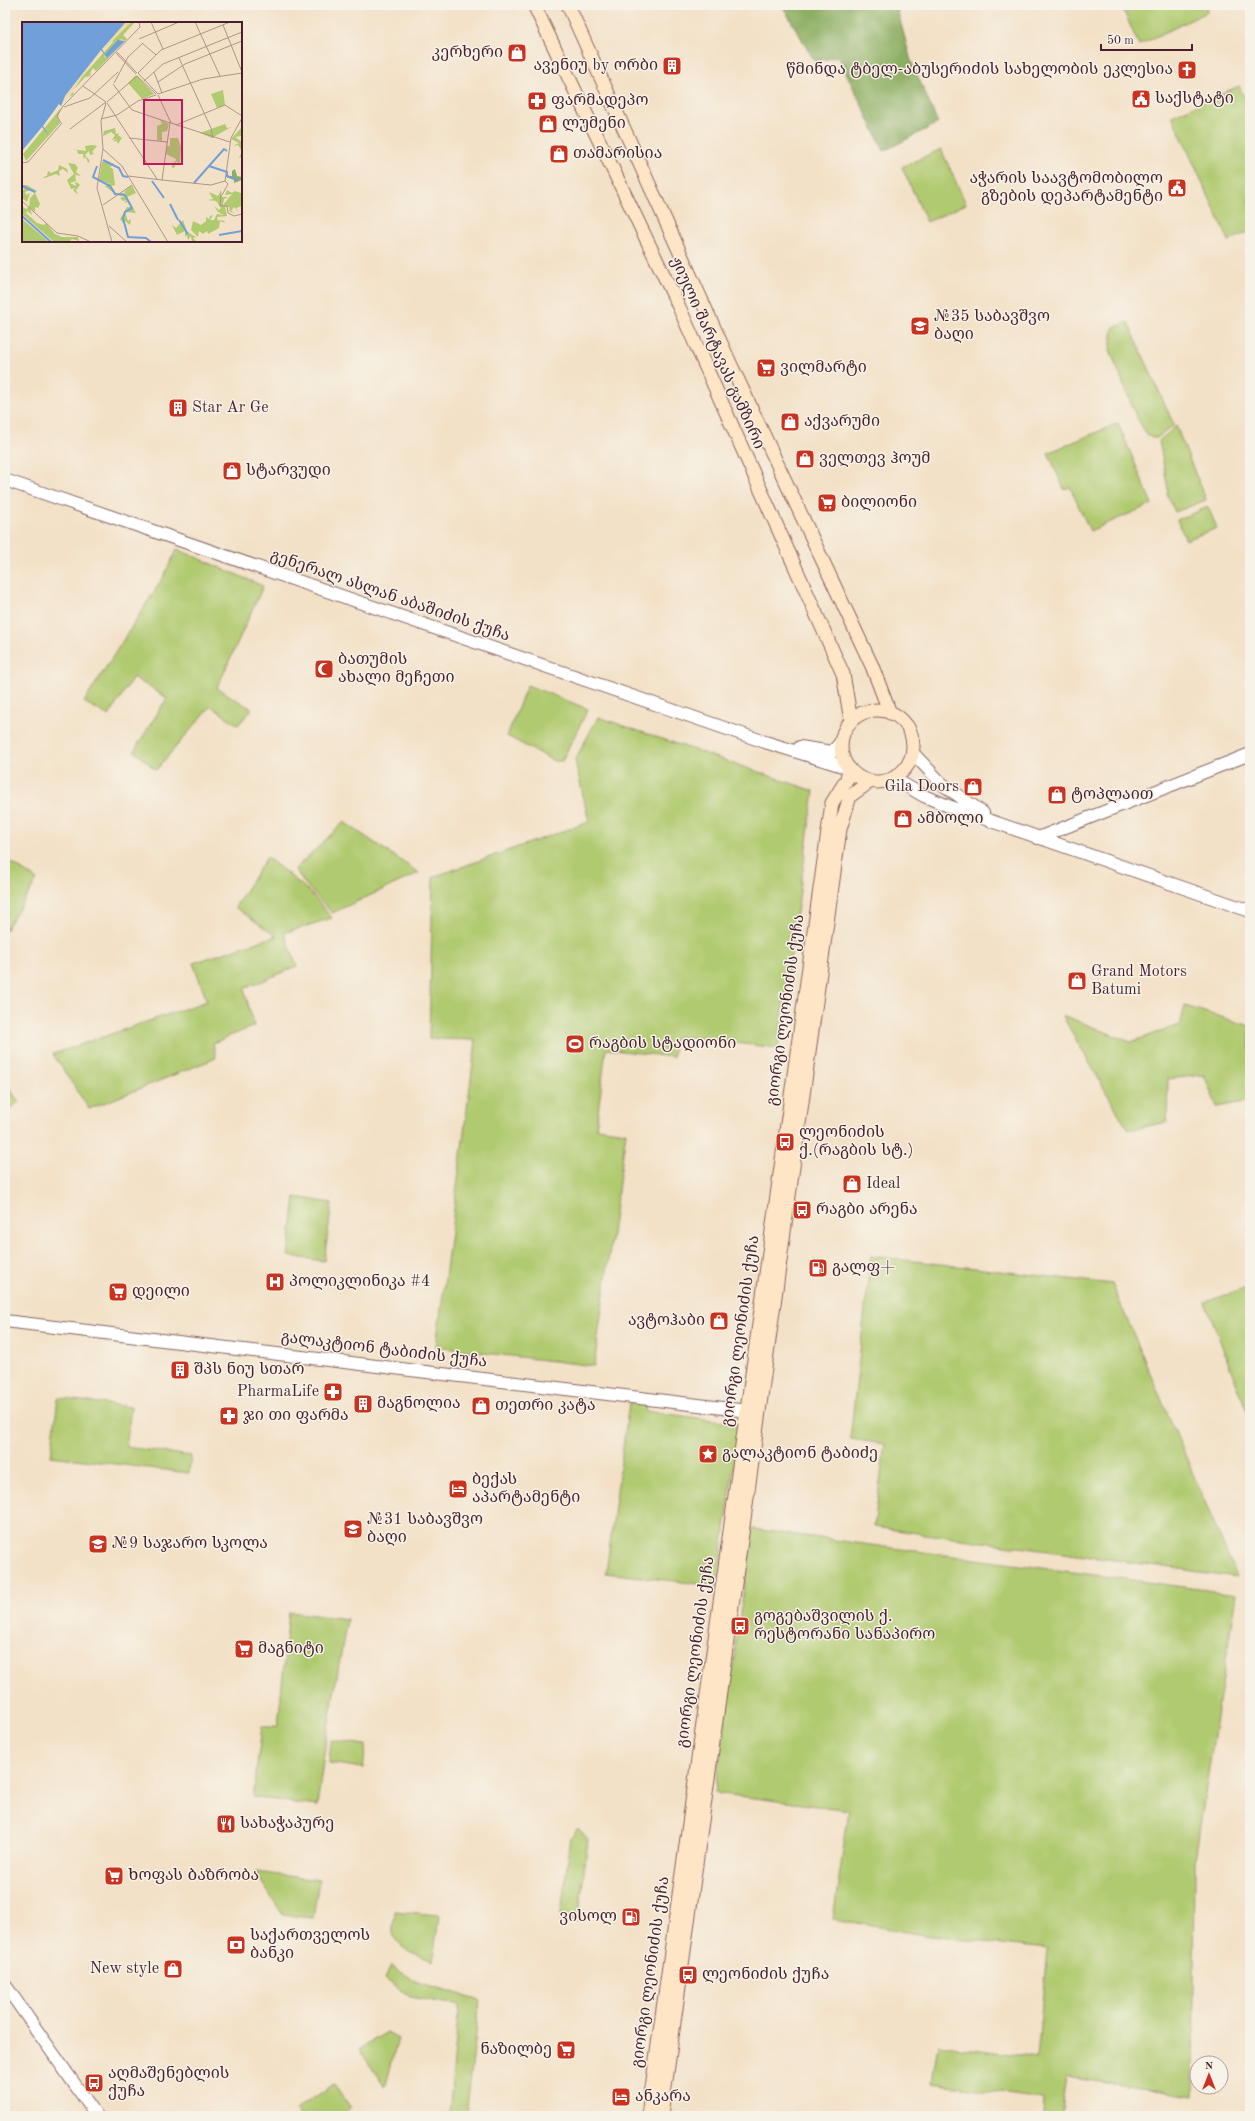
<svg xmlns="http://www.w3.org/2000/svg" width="1255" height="2121" font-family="'Old Standard TT','Noto Serif Georgian',serif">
  <rect width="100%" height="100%" fill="#f7f3e8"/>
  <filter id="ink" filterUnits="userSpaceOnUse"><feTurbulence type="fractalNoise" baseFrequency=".025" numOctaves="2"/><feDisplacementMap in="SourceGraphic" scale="8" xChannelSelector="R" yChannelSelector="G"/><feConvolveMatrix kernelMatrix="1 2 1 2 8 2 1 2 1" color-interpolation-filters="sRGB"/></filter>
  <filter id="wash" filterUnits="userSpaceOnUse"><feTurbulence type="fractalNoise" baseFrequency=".012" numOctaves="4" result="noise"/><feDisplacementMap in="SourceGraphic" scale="16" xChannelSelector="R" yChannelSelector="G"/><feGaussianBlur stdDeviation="0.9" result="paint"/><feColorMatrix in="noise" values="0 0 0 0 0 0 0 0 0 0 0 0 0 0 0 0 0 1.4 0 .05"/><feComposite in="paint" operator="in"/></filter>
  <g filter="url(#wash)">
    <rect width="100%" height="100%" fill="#f3e1c7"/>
    <!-- green -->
    <path fill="#b0ca70" stroke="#7d744e" d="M1121 5H1207V12L1139 45Z
      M1239 86 1250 111V231L1229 241 1172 116Z
      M941 149 966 204 927 222 902 167Z
      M1128 322 1174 425 1157 438H1152L1146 433 1136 416 1110 350 1113 328Z
      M1118 423 1152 504 1090 531 1070 487 1064 489 1048 453Z
      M1176 426 1206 500 1175 512 1167 494 1168 489 1159 441Z
      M1208 507 1217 528 1186 540 1177 520Z
      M177 549 263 586 217 688 252 709 238 725 211 706 156 770 134 751 167 698 133 677 109 716 84 702 164 576Z
      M527 685 588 709 562 761H554L507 736Z
      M598 717 814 791 778 1048 676 1036 673 1057 606 1049 596 1128 626 1132 594 1366 436 1347 476 1040 429 1039 433 877 589 822 575 760Z
      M344 822 419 873 332 913 305 884 295 869Z
      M267 857 310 892 332 918 284 933 297 966 244 989 254 1026 213 1043 216 1058 89 1109 53 1054 207 1001 193 963 276 936 235 907Z
      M5 858 37 880 5 931Z
      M1185 1006 1250 1026V1101L1217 1107 1204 1075 1168 1079 1167 1122 1128 1130 1062 1015 1131 1042 1180 1025Z
      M5 1082 19 1102 5 1112Z
      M295 1197 332 1203 324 1261 288 1256Z
      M871 1256 1112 1284 1237 1577 874 1527 885 1444 850 1439Z
      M1250 1287V1419L1205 1302Z
      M58 1398 131 1407 126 1447 191 1456 189 1473 51 1456Z
      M629 1403 646 1405 645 1411 735 1423 739 1430 717 1586 606 1573Z
      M752 1529 1236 1594 1195 1859 1193 2096 1067 2077 1061 2116H1043L1044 2098 932 2083 938 2044 1037 2058 1047 1949 930 1936 833 1919 849 1810 715 1793Z
      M289 1612 347 1619 326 1739 317 1806 253 1797 262 1726H278Z
      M331 1740 366 1745 363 1768 329 1763Z
      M578 1828 588 1839 578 1922 560 1921 571 1837Z
      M255 1872 319 1880 313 1918 283 1915Z
      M395 1911 439 1915 433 1961C419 1956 397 1950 393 1933 392 1927 395 1918 395 1911Z
      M391 1966 417 1982 480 2000 466 2116H449L459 2005 410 1997 385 1979Z
      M387 2032 398 2038 386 2085 384 2086 359 2049Z
      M334 2084 351 2108 340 2116H300L296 2110Z"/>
    <!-- forest -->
    <path fill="#8cae62" stroke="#6b6646" d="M782 5H896L911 61 938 123 884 151 838 56 815 62Z"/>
  </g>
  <g filter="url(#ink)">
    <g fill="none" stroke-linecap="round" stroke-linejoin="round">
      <defs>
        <path id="tertiary" d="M5 480 765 742 849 768
          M800 747 832 752 841 742
          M912 752 941 783 983 813
          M893 778 924 796 951 807 1250 911
          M1038 838 1250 754
          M5 1321 756 1412
          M5 1985 97 2116"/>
        <path id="secondary" d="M534 5 679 307 843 674 851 721
          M568 5 730 363 872 666 890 713
          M841 746a36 36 0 1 1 72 0a36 36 0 1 1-72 0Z
          M648 2116 832 803 847 779 849 768
          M661 2116 840 829 850 796 871 781"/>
      </defs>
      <!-- tertiary casing -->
      <use href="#tertiary" stroke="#856362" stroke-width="14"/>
      <!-- secondary casing -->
      <use href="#secondary" stroke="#856362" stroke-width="15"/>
      <!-- tertiary -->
      <use href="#tertiary" stroke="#fff" stroke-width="12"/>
      <!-- secondary -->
      <use href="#secondary" stroke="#fee5c5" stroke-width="13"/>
    </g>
  </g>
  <!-- icons -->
  <defs>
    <symbol id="shop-square" viewBox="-11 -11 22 22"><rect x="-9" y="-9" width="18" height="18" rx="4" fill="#c8321e" stroke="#f7f3e8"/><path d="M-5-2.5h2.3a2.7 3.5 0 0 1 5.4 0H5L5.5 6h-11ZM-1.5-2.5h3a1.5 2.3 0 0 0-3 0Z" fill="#fff"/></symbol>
    <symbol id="building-square" viewBox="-11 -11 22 22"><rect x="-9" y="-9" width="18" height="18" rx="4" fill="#c8321e" stroke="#f7f3e8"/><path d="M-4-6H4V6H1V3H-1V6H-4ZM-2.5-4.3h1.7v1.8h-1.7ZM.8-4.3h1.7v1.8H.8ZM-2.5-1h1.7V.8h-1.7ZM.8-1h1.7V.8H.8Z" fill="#fff"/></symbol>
    <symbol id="church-square" viewBox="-11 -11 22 22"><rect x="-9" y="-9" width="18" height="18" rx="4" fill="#c8321e" stroke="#f7f3e8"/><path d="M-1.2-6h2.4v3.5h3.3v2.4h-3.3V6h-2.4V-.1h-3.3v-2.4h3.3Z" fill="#fff"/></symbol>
    <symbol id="civic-square" viewBox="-11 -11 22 22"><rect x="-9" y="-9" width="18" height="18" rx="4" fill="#c8321e" stroke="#f7f3e8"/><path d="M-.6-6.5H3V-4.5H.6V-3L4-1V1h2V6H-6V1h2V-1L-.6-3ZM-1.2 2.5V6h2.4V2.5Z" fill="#fff"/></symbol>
    <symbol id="pharmacy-square" viewBox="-11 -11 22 22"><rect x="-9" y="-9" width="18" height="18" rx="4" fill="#c8321e" stroke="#f7f3e8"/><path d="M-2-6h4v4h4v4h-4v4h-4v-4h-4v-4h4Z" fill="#fff"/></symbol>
    <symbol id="school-square" viewBox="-11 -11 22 22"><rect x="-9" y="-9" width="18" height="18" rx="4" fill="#c8321e" stroke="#f7f3e8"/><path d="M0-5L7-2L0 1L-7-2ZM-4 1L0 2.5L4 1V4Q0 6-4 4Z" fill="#fff"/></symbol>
    <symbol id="supermarket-square" viewBox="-11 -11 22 22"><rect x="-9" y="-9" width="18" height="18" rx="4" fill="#c8321e" stroke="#f7f3e8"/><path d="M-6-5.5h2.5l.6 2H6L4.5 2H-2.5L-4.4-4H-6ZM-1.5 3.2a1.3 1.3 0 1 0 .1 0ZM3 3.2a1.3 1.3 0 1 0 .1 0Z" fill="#fff"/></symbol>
    <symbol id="mosque-square" viewBox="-11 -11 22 22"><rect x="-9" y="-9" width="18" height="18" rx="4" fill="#c8321e" stroke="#f7f3e8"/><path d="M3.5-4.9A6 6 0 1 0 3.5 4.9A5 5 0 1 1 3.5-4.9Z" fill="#fff"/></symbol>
    <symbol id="stadium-square" viewBox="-11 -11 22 22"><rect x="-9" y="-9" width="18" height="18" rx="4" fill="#c8321e" stroke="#f7f3e8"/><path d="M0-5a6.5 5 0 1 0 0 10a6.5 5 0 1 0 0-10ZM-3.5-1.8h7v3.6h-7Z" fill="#fff"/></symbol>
    <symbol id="bus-square" viewBox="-11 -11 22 22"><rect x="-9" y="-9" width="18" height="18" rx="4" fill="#c8321e" stroke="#f7f3e8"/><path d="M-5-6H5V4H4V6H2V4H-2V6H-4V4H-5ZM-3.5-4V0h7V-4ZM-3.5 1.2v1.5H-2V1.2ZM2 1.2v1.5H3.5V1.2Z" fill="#fff"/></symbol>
    <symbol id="fuel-square" viewBox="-11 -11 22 22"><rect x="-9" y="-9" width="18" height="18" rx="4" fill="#c8321e" stroke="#f7f3e8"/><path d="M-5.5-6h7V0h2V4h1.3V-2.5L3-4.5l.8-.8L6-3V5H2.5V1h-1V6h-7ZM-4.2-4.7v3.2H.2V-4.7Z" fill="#fff"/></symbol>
    <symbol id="hospital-square" viewBox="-11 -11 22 22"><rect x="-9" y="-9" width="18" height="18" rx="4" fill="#c8321e" stroke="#f7f3e8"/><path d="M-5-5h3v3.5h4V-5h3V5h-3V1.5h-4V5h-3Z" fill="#fff"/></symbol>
    <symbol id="sight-square" viewBox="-11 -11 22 22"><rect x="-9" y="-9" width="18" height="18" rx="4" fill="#c8321e" stroke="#f7f3e8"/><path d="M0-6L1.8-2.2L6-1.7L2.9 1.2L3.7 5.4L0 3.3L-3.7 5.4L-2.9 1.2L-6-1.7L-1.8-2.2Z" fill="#fff"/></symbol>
    <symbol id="hotel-square" viewBox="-11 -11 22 22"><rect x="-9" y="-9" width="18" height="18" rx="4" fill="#c8321e" stroke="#f7f3e8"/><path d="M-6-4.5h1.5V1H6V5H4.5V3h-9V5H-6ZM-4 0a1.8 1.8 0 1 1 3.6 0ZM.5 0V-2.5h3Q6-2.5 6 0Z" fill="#fff"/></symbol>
    <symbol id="restaurant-square" viewBox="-11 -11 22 22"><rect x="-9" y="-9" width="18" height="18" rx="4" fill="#c8321e" stroke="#f7f3e8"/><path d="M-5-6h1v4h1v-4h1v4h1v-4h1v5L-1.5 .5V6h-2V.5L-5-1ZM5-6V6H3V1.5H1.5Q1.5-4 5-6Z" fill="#fff"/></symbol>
    <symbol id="bank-square" viewBox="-11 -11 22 22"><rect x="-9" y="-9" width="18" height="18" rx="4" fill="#c8321e" stroke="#f7f3e8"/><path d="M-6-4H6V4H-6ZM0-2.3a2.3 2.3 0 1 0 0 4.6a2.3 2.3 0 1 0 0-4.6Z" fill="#fff"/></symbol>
  </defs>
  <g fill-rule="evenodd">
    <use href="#shop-square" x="506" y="42" width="22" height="22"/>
    <use href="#building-square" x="661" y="55" width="22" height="22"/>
    <use href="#church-square" x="1176" y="59" width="22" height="22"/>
    <use href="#civic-square" x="1130" y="88" width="22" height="22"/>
    <use href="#pharmacy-square" x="526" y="90" width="22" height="22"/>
    <use href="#shop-square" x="537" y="113" width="22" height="22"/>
    <use href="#shop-square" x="548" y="143" width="22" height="22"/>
    <use href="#civic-square" x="1166" y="177" width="22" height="22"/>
    <use href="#school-square" x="909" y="315" width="22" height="22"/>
    <use href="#supermarket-square" x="755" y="357" width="22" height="22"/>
    <use href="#building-square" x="167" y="397" width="22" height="22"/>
    <use href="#shop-square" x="779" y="411" width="22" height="22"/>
    <use href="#shop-square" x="794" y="448" width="22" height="22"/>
    <use href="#shop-square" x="221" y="460" width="22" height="22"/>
    <use href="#supermarket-square" x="816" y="492" width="22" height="22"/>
    <use href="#mosque-square" x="313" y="658" width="22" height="22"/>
    <use href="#shop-square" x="962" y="776" width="22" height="22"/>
    <use href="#shop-square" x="1046" y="784" width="22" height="22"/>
    <use href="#shop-square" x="892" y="808" width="22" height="22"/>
    <use href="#shop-square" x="1066" y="970" width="22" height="22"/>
    <use href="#stadium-square" x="564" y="1033" width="22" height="22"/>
    <use href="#bus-square" x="774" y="1131" width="22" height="22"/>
    <use href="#shop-square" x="841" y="1173" width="22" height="22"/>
    <use href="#bus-square" x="791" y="1199" width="22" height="22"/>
    <use href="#fuel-square" x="807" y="1257" width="22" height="22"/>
    <use href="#hospital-square" x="264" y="1271" width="22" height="22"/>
    <use href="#supermarket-square" x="107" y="1281" width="22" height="22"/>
    <use href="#shop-square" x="708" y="1310" width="22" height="22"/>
    <use href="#building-square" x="169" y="1359" width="22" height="22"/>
    <use href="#pharmacy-square" x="322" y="1381" width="22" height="22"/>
    <use href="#building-square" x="352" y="1393" width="22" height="22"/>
    <use href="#shop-square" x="470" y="1395" width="22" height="22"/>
    <use href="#pharmacy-square" x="218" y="1405" width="22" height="22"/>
    <use href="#sight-square" x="697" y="1443" width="22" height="22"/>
    <use href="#hotel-square" x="447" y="1478" width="22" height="22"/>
    <use href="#school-square" x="342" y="1518" width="22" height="22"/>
    <use href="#school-square" x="87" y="1533" width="22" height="22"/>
    <use href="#bus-square" x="729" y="1615" width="22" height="22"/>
    <use href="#supermarket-square" x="233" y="1638" width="22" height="22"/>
    <use href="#restaurant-square" x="215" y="1813" width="22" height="22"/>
    <use href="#supermarket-square" x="103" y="1865" width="22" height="22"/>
    <use href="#fuel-square" x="620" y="1906" width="22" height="22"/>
    <use href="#bank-square" x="225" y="1934" width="22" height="22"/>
    <use href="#shop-square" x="162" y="1958" width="22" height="22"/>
    <use href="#bus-square" x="677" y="1964" width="22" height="22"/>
    <use href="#supermarket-square" x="555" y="2039" width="22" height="22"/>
    <use href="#bus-square" x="83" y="2072" width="22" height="22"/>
    <use href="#hotel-square" x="610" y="2086" width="22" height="22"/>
  </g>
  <g text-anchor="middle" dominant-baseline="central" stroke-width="3" stroke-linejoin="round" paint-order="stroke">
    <!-- poi labels -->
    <g font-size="16" fill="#4a1f2b" stroke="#f7f3e8" text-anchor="start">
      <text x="503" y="53" text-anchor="end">კერხერი</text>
      <text x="658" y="66" text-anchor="end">ავენიუ by ორბი</text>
      <text x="1173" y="70" text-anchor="end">წმინდა ტბელ-აბუსერიძის სახელობის ეკლესია</text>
      <text x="1155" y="99">საქსტატი</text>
      <text x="551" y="101">ფარმადეპო</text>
      <text x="562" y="124">ლუმენი</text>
      <text x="573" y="154">თამარისია</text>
      <text x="1163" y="179" text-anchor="end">აჭარის საავტომობილო<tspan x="1163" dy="18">გზების დეპარტამენტი</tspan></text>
      <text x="934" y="317">№35 საბავშვო<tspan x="934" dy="18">ბაღი</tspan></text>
      <text x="780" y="368">ვილმარტი</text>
      <text x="192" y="408">Star Ar Ge</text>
      <text x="804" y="422">აქვარუმი</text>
      <text x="819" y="459">ველთევ ჰოუმ</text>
      <text x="246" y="471">სტარვუდი</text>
      <text x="841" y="503">ბილიონი</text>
      <text x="338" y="660">ბათუმის<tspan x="338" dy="18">ახალი მეჩეთი</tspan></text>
      <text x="959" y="787" text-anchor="end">Gila Doors</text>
      <text x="1071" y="795">ტოპლაით</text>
      <text x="917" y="819">ამბოლი</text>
      <text x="1091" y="972">Grand Motors<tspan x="1091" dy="18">Batumi</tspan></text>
      <text x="589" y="1044">რაგბის სტადიონი</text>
      <text x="799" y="1133">ლეონიძის<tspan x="799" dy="18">ქ.(რაგბის სტ.)</tspan></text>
      <text x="866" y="1184">Ideal</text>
      <text x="816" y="1210">რაგბი არენა</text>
      <text x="832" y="1268">გალფ+</text>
      <text x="289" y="1282">პოლიკლინიკა #4</text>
      <text x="132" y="1292">დეილი</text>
      <text x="705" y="1321" text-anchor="end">ავტოჰაბი</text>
      <text x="194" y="1370">შპს ნიუ სთარ</text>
      <text x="319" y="1392" text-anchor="end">PharmaLife</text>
      <text x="377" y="1404">მაგნოლია</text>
      <text x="495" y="1406">თეთრი კატა</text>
      <text x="243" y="1416">ჯი თი ფარმა</text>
      <text x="722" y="1454">გალაკტიონ ტაბიძე</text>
      <text x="472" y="1480">ბექას<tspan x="472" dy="18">აპარტამენტი</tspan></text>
      <text x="367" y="1520">№31 საბავშვო<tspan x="367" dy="18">ბაღი</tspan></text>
      <text x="112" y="1544">№9 საჯარო სკოლა</text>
      <text x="754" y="1617">გოგებაშვილის ქ.<tspan x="754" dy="18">რესტორანი სანაპირო</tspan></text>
      <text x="258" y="1649">მაგნიტი</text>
      <text x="240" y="1824">სახაჭაპურე</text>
      <text x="128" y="1876">Ხოფას Ბაზრობა</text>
      <text x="617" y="1917" text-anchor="end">ვისოლ</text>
      <text x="250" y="1936">საქართველოს<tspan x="250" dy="18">ბანკი</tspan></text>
      <text x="159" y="1969" text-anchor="end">New style</text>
      <text x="702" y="1975">ლეონიძის ქუჩა</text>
      <text x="552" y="2050" text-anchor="end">ნაზილბე</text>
      <text x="108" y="2074">აღმაშენებლის<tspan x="108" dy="18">ქუჩა</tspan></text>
      <text x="635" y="2097">ანკარა</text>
    </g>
    <!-- street labels -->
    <g font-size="16" fill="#4a1f2b" stroke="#f7f3e8">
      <text transform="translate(717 353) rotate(66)">ჟიული შარტავას გამზირი</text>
      <text transform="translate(390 596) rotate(19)">გენერალ ასლან აბაშიძის ქუჩა</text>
      <text transform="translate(786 1010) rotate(-82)">გიორგი ლეონიძის ქუჩა</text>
      <text transform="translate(741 1331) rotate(-82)">გიორგი ლეონიძის ქუჩა</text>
      <text transform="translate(384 1350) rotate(7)">გალაკტიონ ტაბიძის ქუჩა</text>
      <text transform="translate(696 1652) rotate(-82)">გიორგი ლეონიძის ქუჩა</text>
      <text transform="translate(651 1972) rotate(-82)">გიორგი ლეონიძის ქუჩა</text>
    </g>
  </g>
  <!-- overview -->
  <g transform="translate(22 22)">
    <rect width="220" height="220" fill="#f3e1c7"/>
    <path d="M109 0H113L101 13 105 17 74 49 71 46 68 51 70 53 67 52 69 54 63 55 50 70 52 72 47 75 60 55 91 20 90 18ZM99 17 103 19 85 36 82 34ZM114 53 131 71 132 72 120 77 106 61ZM201 68 203 83 195 86 189 72ZM39 86 36 95 38 101 4 139 1 132ZM138 98 147 102 145 109 140 110V119L135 118V104L140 102ZM203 102 205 106 209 105 190 116 178 111ZM220 105 219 114 213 115 220 120V135L217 136 220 129 216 123 211 124 217 121 209 117ZM93 106 94 112 97 111 96 113 100 116 96 122 95 119 91 120 94 117 90 118 93 113 89 110 81 114 82 109ZM148 116H156L159 125 158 141 154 140 153 145 151 146 149 144 153 141 150 139 153 140 154 137 144 132 145 124H148ZM70 123 75 124 70 130 72 132 68 133 67 129 63 133 68 139 66 141 64 135 62 137 61 132H56L55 128 50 127 64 129 63 124ZM81 137 92 142 88 145 91 147 93 163 89 164 94 171H102L106 174 102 170 110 163 114 171 105 175 114 191 103 190 106 199 109 197 108 203 102 198 101 201 98 197 105 185H109L106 180 102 181 105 178 101 179 98 176 103 174 93 172 83 164 88 162 77 158 80 140 83 139ZM46 141 53 142 56 146 54 150 59 154 53 153 54 159 48 161 54 164 53 160 56 161 58 163 54 168 55 171 57 169 55 172 51 168 54 166 49 167 45 158 52 152ZM37 143 45 147 46 151 41 147 37 149 38 154 34 152 23 156 21 155 25 154 26 149 29 151 36 148ZM0 163H5L15 169 13 171 18 182 16 186 13 185V190L8 186 10 193 5 189 4 191 15 201 22 203 24 201 33 212 40 215H56L57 219 50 217 47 220H32L0 192V184L4 187 7 185 8 176 13 171 7 166 8 168 3 170 4 173 8 171 5 180 0 176V169L5 165 0 166ZM199 168 200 175H206L202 177 201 183 210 172 203 173 205 168 210 171 213 169 219 171 220 184 214 186 218 191 212 185 209 189 213 191 208 190 207 185H203L205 194 195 195 196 199 198 198 202 199 203 201 198 199 197 206 186 212 185 209 181 212 177 209 176 215 169 208 171 199 179 203 184 199V195L187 197 188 194 191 193 188 198H192L195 192 202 193 196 190 192 184 197 188 199 186 194 179 186 178 191 177 187 170 196 174ZM0 197 27 220H0ZM161 198 165 210 174 215 171 216 175 220H170L169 214 166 218 165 213 163 215V209L155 213 150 203 154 206Z" fill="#b0ca70" fill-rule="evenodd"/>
    <path d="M213 147 215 154 220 155V158L212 161V158L204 155 210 154V149Z" fill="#8cae62"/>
    <path d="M104 0H109L73 37 39 84 38 82 70 39Z" fill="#eeda9e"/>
    <path d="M0 0H104L80 27 83 32 96 18 103 19 85 36 79 28 43 74 39 84 37 82 21 104 27 114 20 105 0 129Z" fill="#709fd9"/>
    <path fill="none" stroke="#709fd9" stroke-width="2" d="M81 138 97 146 101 154 106 155M75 144 71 155 88 164 93 172 103 173 110 186 103 190 101 196 106 215 124 216 129 220M187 144 202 127 205 129M130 159 142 176M172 161 187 144 205 150V154L216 158M0 164 13 170M148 182 156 198M0 194 29 220M157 198 166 212M197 213 220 209"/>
    <path fill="none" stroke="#af9389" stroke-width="1" d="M129 0 141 27M173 0 198 54M201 3 220 50M117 17 157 0M120 21 134 33M95 30 115 51M94 31 114 52M157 36 189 106 191 116M132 50 140 71M116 51 139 28 208 0M116 51 136 72M115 54 134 72M122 59 141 42 220 10M136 60 163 42 220 19M92 61 106 35 121 21M91 62 110 88 148 101M61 64 84 80M136 72 181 57 220 51M136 73 149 101 148 99M85 80 115 54M85 81 135 157M203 83 220 94M42 85 68 76 96 50M79 97 95 93 116 79 134 73M39 101 35 94 41 84 118 5 117 0M149 101 208 120M154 103 203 83M48 107 84 80M107 116 145 120M81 127 79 99 84 81M0 141 6 140 40 101M106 154 140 158 148 101M140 158 189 163 203 159 209 116 220 96M199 173 198 184H205L206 191 212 194 220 192M200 173 206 162 203 159M0 179 35 211 56 214 69 220M81 183 110 163M87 204 105 220M90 220 75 166 81 127 100 144 146 220"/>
    <path fill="#c2185b" fill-opacity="0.15" stroke="#c2185b" stroke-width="2" d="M122 78H160V142H122Z"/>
    <rect width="220" height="220" fill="none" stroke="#4a1f2b" stroke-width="2"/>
  </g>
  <!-- margin -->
  <rect width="1255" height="2121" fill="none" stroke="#f7f3e8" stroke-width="20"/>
  <!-- north arrow -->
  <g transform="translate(1209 2075)"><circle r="19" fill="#f7f3e8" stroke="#b29e9c"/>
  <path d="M0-3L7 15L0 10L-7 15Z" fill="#c8321e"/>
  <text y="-6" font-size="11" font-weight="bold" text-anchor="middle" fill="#4a1f2b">N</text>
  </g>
  <!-- scale -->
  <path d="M1101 44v6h91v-6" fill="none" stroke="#4a1f2b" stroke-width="2"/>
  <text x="1107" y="44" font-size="12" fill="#4a1f2b" stroke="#f7f3e8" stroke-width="3" paint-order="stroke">50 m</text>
</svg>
